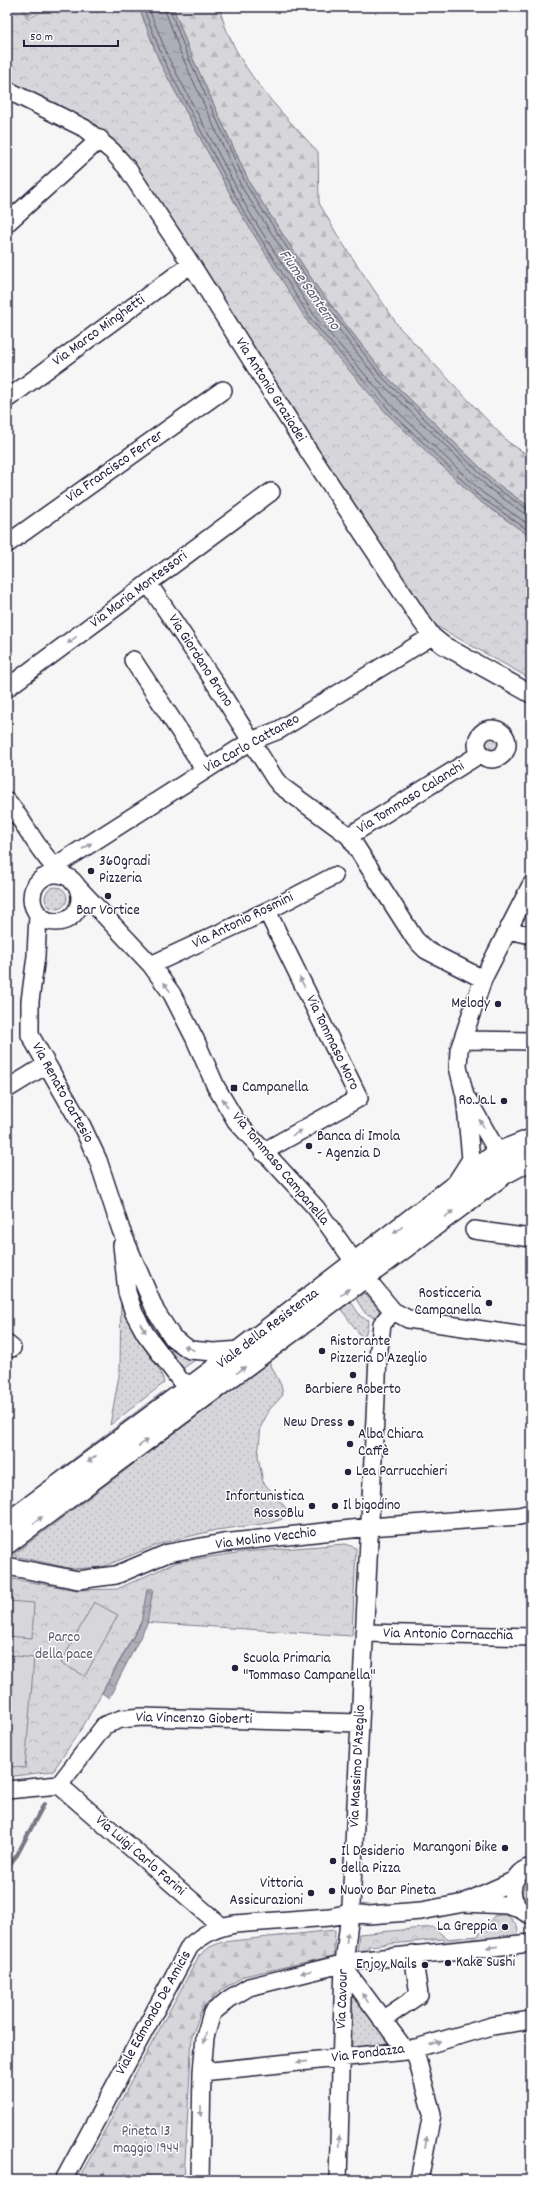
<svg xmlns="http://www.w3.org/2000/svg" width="538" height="2187" font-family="Dekko,sans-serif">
  <defs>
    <pattern id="grass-dots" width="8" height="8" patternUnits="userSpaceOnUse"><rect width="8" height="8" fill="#d7d7db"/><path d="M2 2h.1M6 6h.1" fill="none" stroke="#b8b8bd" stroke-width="1.8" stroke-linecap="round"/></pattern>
    <pattern id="forest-firs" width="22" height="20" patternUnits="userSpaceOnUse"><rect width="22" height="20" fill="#d7d7db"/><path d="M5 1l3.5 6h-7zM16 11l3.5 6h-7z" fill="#b8b8bd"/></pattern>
    <pattern id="park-crowns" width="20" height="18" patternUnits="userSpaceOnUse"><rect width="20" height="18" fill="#d7d7db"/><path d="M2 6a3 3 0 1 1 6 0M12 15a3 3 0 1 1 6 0" fill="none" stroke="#b8b8bd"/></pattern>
    <pattern id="water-ripples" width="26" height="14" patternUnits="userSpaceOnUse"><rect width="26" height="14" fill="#aeaeb7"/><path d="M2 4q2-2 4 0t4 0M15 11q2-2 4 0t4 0" fill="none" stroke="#8d8d96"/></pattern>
  </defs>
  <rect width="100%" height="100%" fill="#f6f6f7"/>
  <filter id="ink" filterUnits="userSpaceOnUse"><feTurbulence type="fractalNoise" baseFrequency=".025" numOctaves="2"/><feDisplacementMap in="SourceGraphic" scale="8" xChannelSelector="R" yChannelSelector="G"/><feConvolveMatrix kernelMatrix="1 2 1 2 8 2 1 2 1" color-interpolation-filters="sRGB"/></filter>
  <g filter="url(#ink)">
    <!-- grass -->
    <path fill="url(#grass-dots)" stroke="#7c7c8b" d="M23 7H45L28 16Z
      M481 745a9 9 0 1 1 18 0a9 9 0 1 1-18 0Z
      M45 898a11 11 0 1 1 22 0a11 11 0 1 1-22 0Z
      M121 1292C125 1311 133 1329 143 1346 151 1358 162 1370 164 1383L110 1425 120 1370Z
      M364 1293 379 1310 378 1319 365 1313 356 1299Z
      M138 1296H141L201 1356 182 1369C171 1356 134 1312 138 1296Z
      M351 1302 361 1317 369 1320 364 1340 340 1308Z
      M269 1362 281 1385 283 1395 270 1409 261 1426 258 1456 263 1482 286 1508 282 1519 270 1523 216 1530 162 1543 102 1567 73 1569 15 1556 14 1554Z
      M164 1391 162 1399 60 1475 63 1467Z
      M531 1878V1905L526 1902 522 1893 525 1882Z
      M352 1992 393 2045 352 2048Z"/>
    <!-- forest -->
    <path fill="url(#forest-firs)" stroke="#7c7c8b" d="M173 7H219C235 68 277 107 318 152L319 203 339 238 399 327 508 442 531 457V508L496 483 384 374 317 287 250 184 189 50Z
      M335 1930 334 1956 244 1976 220 1991 202 2008 192 2036 184 2180H78L199 1956 210 1947 222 1942Z"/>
    <!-- park -->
    <path fill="url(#park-crowns)" stroke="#7c7c8b" d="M7 7H21L28 19 49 7H139L160 63 241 214 478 500 531 537V679L433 624 131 165 7 85Z
      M346 1544 356 1548 352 1636 141 1622 85 1723 53 1771 7 1777V1578L77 1590 117 1589 177 1562 243 1552Z
      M500 1915H507L517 1925 519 1937 449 1945 443 1939 368 1946 371 1954 357 1955 359 1934 433 1927 447 1939 478 1936 494 1916Z"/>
    <!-- pitch -->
    <path fill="#d7d7db" stroke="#7c7c8b" d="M7 1601 34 1603 32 1638 7 1636Z
      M94 1602 118 1615 85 1676 61 1663Z
      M7 1655 34 1658 25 1768 7 1766Z"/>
    <!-- water -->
    <path fill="url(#water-ripples)" stroke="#767685" d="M139 7H173L189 50 250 184 317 287 384 374 496 483 531 508V537L478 500 387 414 309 324 241 214 160 63Z
      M147 1589H153L147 1624 109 1698 102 1693 141 1623Z"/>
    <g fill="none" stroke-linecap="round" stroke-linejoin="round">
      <!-- shore -->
      <path stroke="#5a5a6d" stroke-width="1" d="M143 7 164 61 244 212 312 321 390 411 480 497 531 532
        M148 7 169 59 248 210 316 318 394 408 483 493 531 526
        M164 7 181 54 242 188 310 292 378 380 490 489 525 514 531 516
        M169 7 186 52 247 186 314 289 382 377 493 486 531 511"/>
      <!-- stream -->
      <path stroke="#767685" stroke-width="4" d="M7 1868 17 1855 44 1804"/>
      <defs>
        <path id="minor" d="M7 90 84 128 112 151 127 168 191 264 309 452 419 618 432 636 443 645 531 694
          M7 223 100 139
          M7 399 191 264
          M7 544 223 390
          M148 583 211 677 275 779 281 786 349 836 415 939 426 950 483 979
          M133 660 205 770
          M7 688 271 492
          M477 744a15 15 0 1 1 30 0a15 15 0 1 1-30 0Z
          M7 801C27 825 38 853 62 874
          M349 836 480 754
          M54 867 251 741 279 730 432 636
          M32 898a24 24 0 1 1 48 0a24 24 0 1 1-48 0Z
          M72 881 151 965 172 994 195 1039 216 1087 236 1121 316 1208 365 1277 393 1311 408 1319 531 1337
          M38 915 36 956 30 1001V1035L82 1126 98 1160 121 1230 156 1312 173 1338 190 1350 214 1352 241 1350
          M508 930 531 935
          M151 965 267 911 334 876
          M463 1040 531 1041
          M7 1089 46 1065
          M468 1100 498 1153 501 1165
          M263 1152 359 1098 267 911
          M457 1181 471 1159 465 1096 458 1067 459 1050 483 979 531 885
          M474 1230 531 1238
          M122 1245 127 1292 134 1313 145 1333 180 1380 202 1390
          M7 1344 12 1348
          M7 1566 78 1580 116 1575 168 1553 223 1543 370 1527 519 1516 531 1513
          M364 1633 531 1637
          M59 1785 105 1725 121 1719 141 1717 360 1723
          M59 1785 221 1926
          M7 1790 59 1785
          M531 1867C506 1874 506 1907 531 1915
          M466 1902 513 1881
          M345 1969 406 2051
          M382 2020 419 1995 413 1954
          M414 2048 432 2114 419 2180
          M202 2072 406 2051 492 2026 531 2020
          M64 2180 190 1946C204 1934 216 1927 235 1924L330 1917 350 1913 369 1915 421 1911 464 1903 507 1905 519 1909
          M200 2180 202 2072 205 2037 212 2013 229 1999 249 1987 354 1961 531 1943
          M338 2180 344 1963 351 1906 378 1357 382 1324 393 1311"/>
        <path id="major" d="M7 1524 241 1350 498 1153 531 1140
          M7 1543 503 1174 531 1159"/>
      </defs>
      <!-- minor casing -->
      <use href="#minor" stroke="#22223b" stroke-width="20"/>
      <!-- major casing -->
      <use href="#major" stroke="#22223b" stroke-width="24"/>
      <!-- minor -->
      <use href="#minor" stroke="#fff" stroke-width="17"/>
      <!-- major -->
      <use href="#major" stroke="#fff" stroke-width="21"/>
    </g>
    <!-- one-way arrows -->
    <defs><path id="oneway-solid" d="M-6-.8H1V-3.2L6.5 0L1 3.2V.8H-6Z"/></defs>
    <g fill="#9c9ca7">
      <use href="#oneway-solid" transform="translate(72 640) rotate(143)"/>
      <use href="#oneway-solid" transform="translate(87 846) rotate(-33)"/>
      <use href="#oneway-solid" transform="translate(302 982) rotate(-116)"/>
      <use href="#oneway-solid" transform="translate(167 987) rotate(-125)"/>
      <use href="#oneway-solid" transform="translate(225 1103) rotate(-120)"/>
      <use href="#oneway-solid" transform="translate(482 1124) rotate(-121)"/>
      <use href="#oneway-solid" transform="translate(297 1133) rotate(-29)"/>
      <use href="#oneway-solid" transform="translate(449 1214) rotate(-37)"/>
      <use href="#oneway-solid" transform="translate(398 1230) rotate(143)"/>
      <use href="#oneway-solid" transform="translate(345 1292) rotate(-37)"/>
      <use href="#oneway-solid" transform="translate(143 1328) rotate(59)"/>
      <use href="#oneway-solid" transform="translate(189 1348) rotate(-156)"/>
      <use href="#oneway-solid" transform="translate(241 1370) rotate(-37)"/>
      <use href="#oneway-solid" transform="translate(143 1443) rotate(-37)"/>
      <use href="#oneway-solid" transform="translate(92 1459) rotate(143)"/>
      <use href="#oneway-solid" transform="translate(38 1520) rotate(-37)"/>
      <use href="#oneway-solid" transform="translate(347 1938) rotate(-83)"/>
      <use href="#oneway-solid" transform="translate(492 1947) rotate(174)"/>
      <use href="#oneway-solid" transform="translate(306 1972) rotate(166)"/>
      <use href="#oneway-solid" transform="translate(365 1998) rotate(-126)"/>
      <use href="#oneway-solid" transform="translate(205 2038) rotate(101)"/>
      <use href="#oneway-solid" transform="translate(435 2043) rotate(-16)"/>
      <use href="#oneway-solid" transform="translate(302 2062) rotate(174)"/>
      <use href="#oneway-solid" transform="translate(201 2111) rotate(91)"/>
      <use href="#oneway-solid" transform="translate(339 2141) rotate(-88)"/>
      <use href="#oneway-solid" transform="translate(426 2142) rotate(-80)"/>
    </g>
  </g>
  <!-- markers -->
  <g fill="#22223b" stroke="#fff" stroke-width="1.5">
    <circle cx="91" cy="871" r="4"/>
    <circle cx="108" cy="896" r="4"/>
    <circle cx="498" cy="1004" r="4"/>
    <rect x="230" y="1084" width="8" height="8" rx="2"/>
    <circle cx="504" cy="1101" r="4"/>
    <circle cx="309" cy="1146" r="4"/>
    <circle cx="489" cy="1303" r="4"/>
    <circle cx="322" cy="1351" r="4"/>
    <circle cx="353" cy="1375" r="4"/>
    <circle cx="351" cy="1423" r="4"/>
    <circle cx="350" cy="1444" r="4"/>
    <circle cx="348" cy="1472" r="4"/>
    <circle cx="312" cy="1506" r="4"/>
    <circle cx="335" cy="1506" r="4"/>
    <circle cx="235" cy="1668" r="4"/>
    <circle cx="505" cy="1848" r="4"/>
    <circle cx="333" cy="1861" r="4"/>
    <circle cx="332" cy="1891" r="4"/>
    <circle cx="311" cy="1893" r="4"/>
    <circle cx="505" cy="1927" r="4"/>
    <circle cx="448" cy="1963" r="4"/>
    <circle cx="425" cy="1965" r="4"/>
  </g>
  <g text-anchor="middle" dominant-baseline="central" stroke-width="3" stroke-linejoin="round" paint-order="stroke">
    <!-- street labels -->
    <g font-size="15" fill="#22223b" stroke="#fff">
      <text transform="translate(99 331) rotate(-36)">Via Marco Minghetti</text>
      <text transform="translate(270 390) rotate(58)">Via Antonio Graziadei</text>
      <text transform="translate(115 467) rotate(-35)">Via Francisco Ferrer</text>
      <text transform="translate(139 590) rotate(-37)">Via Maria Montessori</text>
      <text transform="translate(200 661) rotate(57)">Via Giordano Bruno</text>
      <text transform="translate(252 744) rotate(-29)">Via Carlo Cattaneo</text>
      <text transform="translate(411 798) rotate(-32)">Via Tommaso Calanchi</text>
      <text transform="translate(243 921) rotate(-26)">Via Antonio Rosmini</text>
      <text transform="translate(332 1043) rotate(64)">Via Tommaso Moro</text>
      <text transform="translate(62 1093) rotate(61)">Via Renato Cartesio</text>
      <text transform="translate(280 1169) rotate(50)">Via Tommaso Campanella</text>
      <text transform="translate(268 1329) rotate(-37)">Viale della Resistenza</text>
      <text transform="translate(266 1539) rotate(-7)">Via Molino Vecchio</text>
      <text transform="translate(448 1635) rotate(1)">Via Antonio Cornacchia</text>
      <text transform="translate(194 1719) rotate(1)">Via Vincenzo Gioberti</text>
      <text transform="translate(358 1766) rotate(-87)">Via Massimo D'Azeglio</text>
      <text transform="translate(140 1856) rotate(41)">Via Luigi Carlo Farini</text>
      <text transform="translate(343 1999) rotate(-88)">Via Cavour</text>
      <text transform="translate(154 2013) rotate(-61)">Viale Edmondo De Amicis</text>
      <text transform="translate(368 2054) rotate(-7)">Via Fondazza</text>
    </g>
    <!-- poi labels -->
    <g font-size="15" fill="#22223b" stroke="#fff" text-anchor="start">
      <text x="99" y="862">360gradi<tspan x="99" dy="17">Pizzeria</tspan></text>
      <text x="108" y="911" text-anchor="middle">Bar Vortice</text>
      <text x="490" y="1004" text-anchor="end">Melody</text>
      <text x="242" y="1088">Campanella</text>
      <text x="496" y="1101" text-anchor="end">Ro.Ja.L</text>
      <text x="317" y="1137">Banca di Imola<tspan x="317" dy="17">- Agenzia D</tspan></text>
      <text x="481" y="1294" text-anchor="end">Rosticceria<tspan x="481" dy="17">Campanella</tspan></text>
      <text x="330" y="1342">Ristorante<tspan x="330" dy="17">Pizzeria D'Azeglio</tspan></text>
      <text x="353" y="1390" text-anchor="middle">Barbiere Roberto</text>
      <text x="343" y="1423" text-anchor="end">New Dress</text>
      <text x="358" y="1435">Alba Chiara<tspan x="358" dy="17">Caffè</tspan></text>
      <text x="356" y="1472">Lea Parrucchieri</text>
      <text x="304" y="1497" text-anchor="end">Infortunistica<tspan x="304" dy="17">RossoBlu</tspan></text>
      <text x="343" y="1506">Il bigodino</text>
      <text x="243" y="1659">Scuola Primaria<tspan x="243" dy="17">"Tommaso Campanella"</tspan></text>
      <text x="497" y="1848" text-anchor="end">Marangoni Bike</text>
      <text x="341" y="1852">Il Desiderio<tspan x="341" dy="17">della Pizza</tspan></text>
      <text x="303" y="1884" text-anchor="end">Vittoria<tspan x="303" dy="17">Assicurazioni</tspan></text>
      <text x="340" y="1891">Nuovo Bar Pineta</text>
      <text x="497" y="1927" text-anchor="end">La Greppia</text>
      <text x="456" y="1963">Kake Sushi</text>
      <text x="417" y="1965" text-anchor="end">Enjoy Nails</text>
    </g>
    <!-- park labels -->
    <g font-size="15" fill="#58586b" stroke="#fff">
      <text x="64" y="1638">Parco<tspan x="64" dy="17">della pace</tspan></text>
      <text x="146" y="2132">Pineta 13<tspan x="146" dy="17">maggio 1944</tspan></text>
    </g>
    <!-- water labels -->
    <g font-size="16" font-style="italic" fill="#5a5a6d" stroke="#fff">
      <text transform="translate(309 290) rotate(55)">Fiume Santerno</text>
    </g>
  </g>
  <!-- margin -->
  <rect width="538" height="2187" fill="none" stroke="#fff" stroke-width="24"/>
  <rect x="12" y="12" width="514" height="2163" fill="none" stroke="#22223b" stroke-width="1.5" filter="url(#ink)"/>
  <!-- scale -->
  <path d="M24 40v6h94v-6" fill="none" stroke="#22223b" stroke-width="2"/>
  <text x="30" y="40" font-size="12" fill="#22223b" stroke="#ffffff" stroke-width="3" paint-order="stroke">50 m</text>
</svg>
